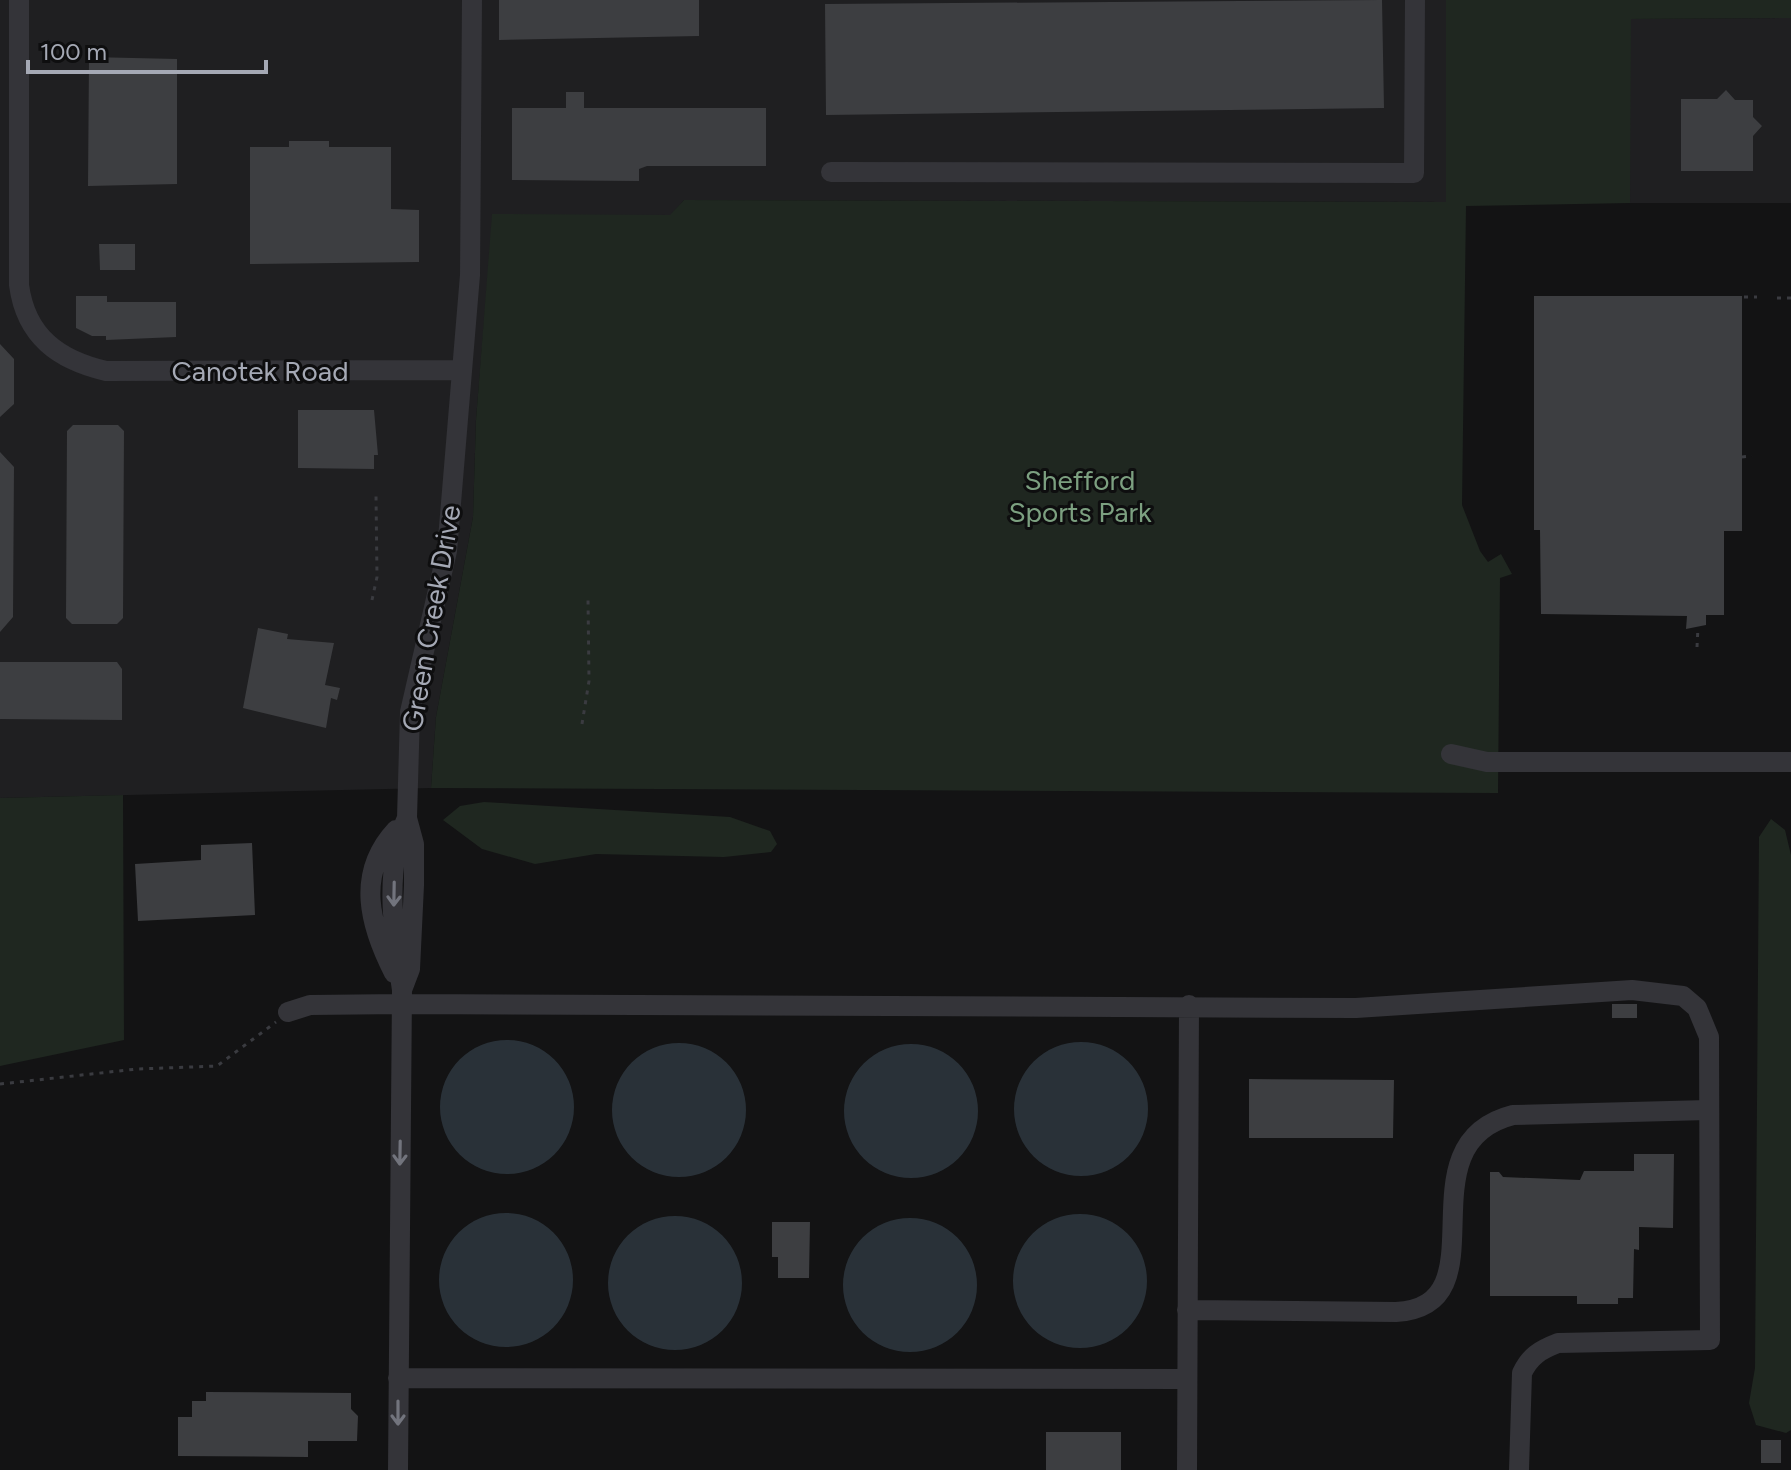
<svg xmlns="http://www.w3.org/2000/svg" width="1791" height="1470" font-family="Figtree,sans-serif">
  <rect width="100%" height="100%" fill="#131314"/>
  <!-- built -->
  <path fill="#1f1f21" d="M0 0H1446V202L684 200 671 215H493L476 420 473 517 436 717 431 788 0 798Z
    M1791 18V203H1630V19Z"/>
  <!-- green -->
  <path fill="#1f2720" d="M1446 0H1791V18L1631 19 1630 203 1466 206 1462 505 1480 551 1488 562 1501 554 1512 574 1500 578 1498 793 431 788 436 717 473 517 476 420 492 214 670 215 684 200 1446 202Z
    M123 795 124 1040 0 1066V798Z
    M484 802 730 817 770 831 777 844 771 852 724 857 596 854 535 864 482 849 443 820 460 806Z
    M1771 819 1785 830 1791 855V1430L1786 1433 1756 1425 1749 1403 1755 1368 1759 837Z"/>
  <!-- water -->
  <path fill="#293138" d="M440 1107a67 67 0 1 1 134 0a67 67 0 1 1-134 0Z
    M1014 1109a67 67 0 1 1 134 0a67 67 0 1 1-134 0Z
    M612 1110a67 67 0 1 1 134 0a67 67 0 1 1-134 0Z
    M844 1111a67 67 0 1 1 134 0a67 67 0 1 1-134 0Z
    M439 1280a67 67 0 1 1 134 0a67 67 0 1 1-134 0Z
    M1013 1281a67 67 0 1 1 134 0a67 67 0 1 1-134 0Z
    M608 1283a67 67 0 1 1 134 0a67 67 0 1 1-134 0Z
    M843 1285a67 67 0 1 1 134 0a67 67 0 1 1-134 0Z"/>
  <!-- building -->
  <path fill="#3d3e41" d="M499 0H699V36L499 40Z
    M1382 0 1384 108 826 115 825 4Z
    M89 57 177 59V184L88 186Z
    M1726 90 1735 100H1753V117L1762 126 1753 136V171H1681V99H1717Z
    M566 92H584V108H766V166H647L639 169V181L512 180V108H566Z
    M289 141H329V147H391V209L419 210V262L250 264V147H289Z
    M99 244H135V270H100Z
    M76 296H107V302H176V337L106 340V336H92L76 328Z
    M1534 296H1742V531H1724V615H1706V625L1686 629 1687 616 1541 614 1540 530H1534Z
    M0 344 14 359V404L0 417Z
    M298 410H374L378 455H374V469L298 468Z
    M73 425H118L124 431 123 618 117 624H72L66 618 67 431Z
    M0 452 14 467 13 617 0 632Z
    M258 628 288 634 287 639 334 643 325 685 340 688 337 700 331 698 326 728 243 708Z
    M0 662H117L122 669V720L0 719Z
    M252 843 255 915 138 921 135 864 201 860V845Z
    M1612 1004H1637V1018H1612Z
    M1249 1079 1394 1080 1393 1138H1249Z
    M1634 1154H1674L1673 1228 1639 1227V1250L1634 1249 1633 1298H1618V1304H1577V1296H1490V1172H1499L1503 1177 1580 1180 1584 1171H1634Z
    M772 1222H810L809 1278H778V1257H772Z
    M206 1392 351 1393V1409L358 1416 357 1441H308V1457L178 1456V1417H192V1401H206Z
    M1046 1432H1121V1470H1046Z
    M1761 1440H1781V1463H1761Z"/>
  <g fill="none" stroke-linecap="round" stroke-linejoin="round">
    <!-- path -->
    <path stroke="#3a3b40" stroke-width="3" stroke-dasharray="4 6" stroke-linecap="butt" d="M1744 297H1757
      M1777 298H1791
      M1742 457 1752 456
      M372 600 377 577 376 495
      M1697 647 1698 627
      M582 724 589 681 588 599
      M0 1084 137 1069 217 1066 276 1022"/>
    <!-- minor -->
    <path stroke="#343439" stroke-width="20" d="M19 0V285C26 337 59 360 106 371L462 370
      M831 172 1414 173 1415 0
      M1451 754 1487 762H1791
      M394 973C370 926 355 874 396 830
      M402 990 410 969 414 885V844L407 818 410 712 447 551 470 275 472 0
      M288 1012 310 1005 402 1004 1356 1008 1632 990 1683 996 1697 1008 1709 1037 1710 1340 1558 1343C1540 1350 1530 1356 1522 1373L1519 1470
      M1187 1310 1396 1312C1506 1306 1398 1144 1513 1115L1708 1110
      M398 1378 1187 1379
      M398 1470 402 990C394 934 383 870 407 818
      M1187 1470 1189 1005"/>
  </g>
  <!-- one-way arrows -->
  <defs><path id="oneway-shaft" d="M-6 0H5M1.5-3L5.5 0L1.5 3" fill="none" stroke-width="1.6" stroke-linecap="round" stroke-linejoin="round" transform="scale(2)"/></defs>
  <g stroke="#72747d">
    <use href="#oneway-shaft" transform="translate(394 894) rotate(91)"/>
    <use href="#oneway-shaft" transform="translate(400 1153) rotate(91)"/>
    <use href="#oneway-shaft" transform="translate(398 1413) rotate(90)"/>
  </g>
  <g text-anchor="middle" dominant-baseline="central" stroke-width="6" stroke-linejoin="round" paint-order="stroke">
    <!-- street labels -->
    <g font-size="28" fill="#a5a9b5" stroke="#0e0e0f">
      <text x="260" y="371">Canotek Road</text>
      <text transform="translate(431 618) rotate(-80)">Green Creek Drive</text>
    </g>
    <!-- park labels -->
    <g font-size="28" fill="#7ca080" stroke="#0e0e0f">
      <text x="1080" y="480">Shefford<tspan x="1080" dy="32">Sports Park</tspan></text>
    </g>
  </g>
  <!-- scale -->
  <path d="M28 60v12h238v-12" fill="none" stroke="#a5a9b5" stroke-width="4"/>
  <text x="40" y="60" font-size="24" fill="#a5a9b5" stroke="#0e0e0f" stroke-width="6" paint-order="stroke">100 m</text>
</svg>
